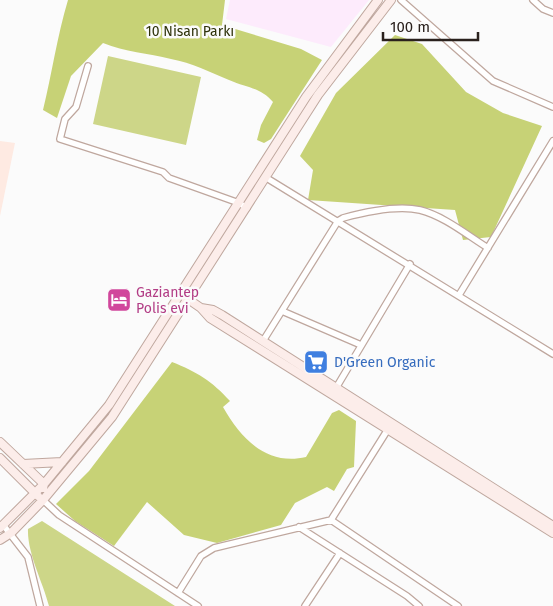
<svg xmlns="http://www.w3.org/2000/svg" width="553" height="606" font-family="'Fira Sans',sans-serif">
  <rect width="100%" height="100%" fill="#fbfbfb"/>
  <!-- built -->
  <path fill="#feeae2" d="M0 141 15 143 0 216Z"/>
  <!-- education -->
  <path fill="#fdebfc" d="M230 0H369L331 47 226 19Z"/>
  <!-- green -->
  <path fill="#cdd688" d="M108 56 201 77 186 145 93 124Z
    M42 521 175 606H49C43 582 27 553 28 529Z"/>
  <!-- forest -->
  <path fill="#c7d276" d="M68 0H225L222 25 301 49 322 60 271 139 264 143 257 140 261 125 273 102C260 87 247 88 229 80 210 72 192 63 171 59 148 53 125 52 103 43L71 76 57 118 43 110C52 73 57 37 68 0Z
    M395 35 422 44 466 92 503 113 542 126 491 237 463 240 455 210 308 200 313 170 300 156 336 93Z
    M172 362C197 372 212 381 230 401L223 407C241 439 267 466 306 457L332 413 339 410 356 421 354 467 347 469 334 491 327 487 295 503 281 525 217 543 184 535 147 502 114 546 75 521 56 504 89 471Z"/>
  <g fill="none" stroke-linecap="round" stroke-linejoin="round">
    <defs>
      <path id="street" d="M401 0 493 81 553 107
        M533 0 543 9 553 13
        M88 66 76 107 65 119 60 139 163 172 169 178 239 203 247 208
        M265 177 553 354
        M459 295 553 141
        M282 311 361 345
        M263 341 338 221 343 218C365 212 397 205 420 210 444 216 467 235 488 248
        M336 388 410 264
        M43 500 59 515 198 606
        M331 520 390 426
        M4 526 28 557 40 606
        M299 527 407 596 419 606
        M178 593 201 556 214 548 331 520 458 606
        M305 606 340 553"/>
      <path id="secondary" d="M185 297 201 308 210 318 553 533
        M201 308 213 310 222 315 553 526
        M0 442 44 484 43 488
        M0 458 38 496
        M23 464 62 462
        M0 528 44 484 109 405 306 97 378 0
        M0 540 11 533 43 500 112 417 318 95 391 0"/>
    </defs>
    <!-- street casing -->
    <use href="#street" stroke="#bfa79e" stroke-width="8"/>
    <!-- secondary casing -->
    <use href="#secondary" stroke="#bfa79e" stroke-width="10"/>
    <!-- street -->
    <use href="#street" stroke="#fff" stroke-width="5.5"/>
    <!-- secondary -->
    <use href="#secondary" stroke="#fcedea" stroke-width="8"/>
  </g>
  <!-- icons -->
  <defs>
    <symbol id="hotel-square" viewBox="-11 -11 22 22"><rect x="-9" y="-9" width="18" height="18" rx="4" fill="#d1479c" stroke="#fbfbfb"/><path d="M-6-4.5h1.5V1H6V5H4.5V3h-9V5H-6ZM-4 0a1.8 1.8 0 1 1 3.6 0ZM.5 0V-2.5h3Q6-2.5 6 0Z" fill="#fff"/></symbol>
    <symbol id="supermarket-square" viewBox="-11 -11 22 22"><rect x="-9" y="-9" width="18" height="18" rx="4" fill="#3f7fe0" stroke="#fbfbfb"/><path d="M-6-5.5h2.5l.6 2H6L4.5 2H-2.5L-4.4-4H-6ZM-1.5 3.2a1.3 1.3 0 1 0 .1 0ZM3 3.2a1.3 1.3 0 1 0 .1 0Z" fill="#fff"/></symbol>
  </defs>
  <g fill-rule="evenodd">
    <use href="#hotel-square" x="105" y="286" width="28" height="28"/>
    <use href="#supermarket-square" x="302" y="348" width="28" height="28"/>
  </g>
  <g text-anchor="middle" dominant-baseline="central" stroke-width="5" stroke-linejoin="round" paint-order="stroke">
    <!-- park labels -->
    <g font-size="14" fill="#2f330b" stroke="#fbfbfb">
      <text x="190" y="31">10 Nisan Parkı</text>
    </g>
    <!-- hotel labels -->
    <g font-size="14" fill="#b23c85" stroke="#fbfbfb" text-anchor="start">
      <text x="136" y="292">Gaziantep<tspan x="136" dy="16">Polis evi</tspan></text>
    </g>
    <!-- shop labels -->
    <g font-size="14" fill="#366cbe" stroke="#fbfbfb" text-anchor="start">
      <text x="334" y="362">D'Green Organic</text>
    </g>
  </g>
  <!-- scale -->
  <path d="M383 32v8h95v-8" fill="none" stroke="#2a211d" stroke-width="2.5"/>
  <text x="390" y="32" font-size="15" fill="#2a211d" stroke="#fbfbfb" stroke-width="4" paint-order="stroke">100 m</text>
</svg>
